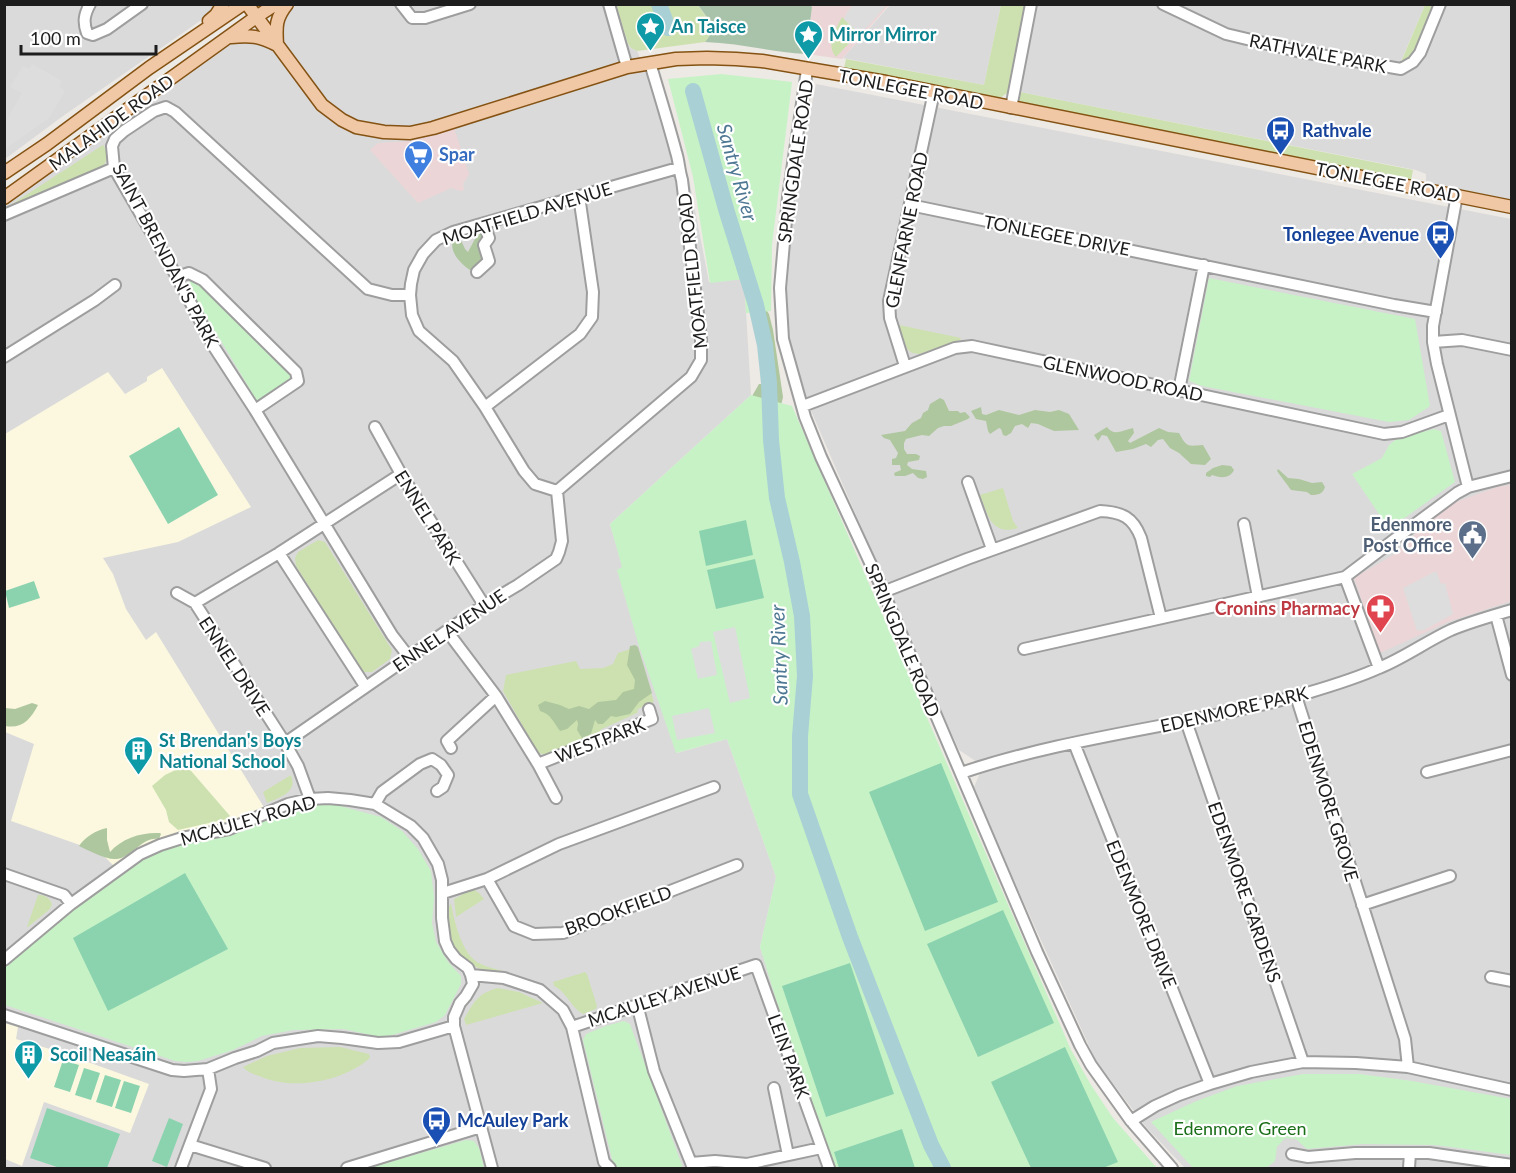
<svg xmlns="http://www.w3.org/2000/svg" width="1516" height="1173" font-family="Lato,sans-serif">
  <rect width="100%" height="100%" fill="#ede9e4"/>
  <!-- residential -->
  <path fill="#dbdada" d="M5 5H213L210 14 63 116 5 159Z
    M282 5H616L628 44 631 48 637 51 688 174 709 282 744 278 751 395 610 524 677 753 727 739 776 877 760 947 833 1168H5L4 207 234 39H256L285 17Z
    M890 5H1001L984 85 843 58Z
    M1033 5H1425L1398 68 1440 5H1511V200L1498 198 1426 182V174L1416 170 1015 91Z
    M816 84 1511 219V1168H1185L1146 1127 1096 1061 999 848 974 787 983 766 959 750 917 657 800 385 783 313 785 240Z"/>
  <!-- commercial -->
  <path fill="#ecd5d7" d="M810 5H889L842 59 806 54 812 7Z
    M454 128 469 174 463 184 464 190 460 191 451 188 418 203 370 150 378 143 412 141Z
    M1511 485V601L1448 622 1380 653 1354 578 1393 555 1445 506 1497 487Z"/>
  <!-- education -->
  <path fill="#fbf8df" d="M162 368 251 507 178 542 103 558 113 574 126 609 146 640 156 632 265 809 247 817 168 836 140 848 114 866 100 852 11 821 34 744 5 732V434L108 372 125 394 147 381V377Z
    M4 1023 18 1027 16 1039 60 1052 149 1084 130 1133 44 1102 22 1166 5 1159Z"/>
  <!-- grass -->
  <path fill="#cde1b0" d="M616 5H698C706 17 718 29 705 42L637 51 631 48 628 44Z
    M1001 5H1026L1010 88 1007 93 1000 98 981 95 844 68 846 59 984 85Z
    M1425 5H1440L1420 53 1398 69Z
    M842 17 859 33 836 57C825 45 836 29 842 17Z
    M1015 91 1413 170 1410 186 1011 108Z
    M103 145C109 154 108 159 102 168L19 204 9 206Z
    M899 325 961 338 960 340 919 354 912 353 907 349Z
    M1003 488 1013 521 1018 528C991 536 988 515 980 495Z
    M318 540 325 542 392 650 390 659 372 672H364L361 670 296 566 295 558 298 552Z
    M637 647 654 702 638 709 637 713 600 730V734L546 755 538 753 503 691 506 675 576 661 580 669 603 668 613 664 618 653Z
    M186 765 230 816 227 819 178 830 169 822 166 810 152 786 165 775Z
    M291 775C298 792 281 797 267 803L263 792Z
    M473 889 479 893 484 899 456 917 454 899Z
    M38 895C45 895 49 897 52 904L50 909 28 927H27Z
    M451 903C454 920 462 955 479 963 488 968 501 970 511 973 500 972 488 972 478 968 456 958 437 925 451 903Z
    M585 972 587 974 597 1006 596 1009 583 1014C571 1008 567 992 554 986L553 982Z
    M498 988 519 992 543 1003 466 1025 464 1019C474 1002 478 993 498 988Z
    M340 1047 369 1054 370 1058C342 1082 293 1091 259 1076 253 1074 247 1072 243 1067L267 1056 300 1048Z"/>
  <!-- forest -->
  <path fill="#aec79e" d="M481 233 486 237 492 257 473 272C462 265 447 252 454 238H460L465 249 468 252 476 237Z
    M767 311 769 314 773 330 783 397 780 410 751 398 759 384H763L758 335 753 312Z
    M940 398 944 400 949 411H958L960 413 965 412 970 417 968 419 951 426H944L938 428 929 436 922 435 906 439 904 443V449L907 454H916L920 456 919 460 908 462 907 465 912 469 926 471 927 477 923 479 918 478 913 473 905 476H895L894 473 901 470 900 465H892V459L896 458 898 453 890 440 884 438 881 435 905 431 912 423 921 418 923 413 928 410 930 404Z
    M981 407 982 414 986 415 999 410 1019 415 1035 410 1050 412 1059 410 1069 414 1079 430 1054 431 1038 424 1031 423 1028 428 1022 424 1015 426 1011 433 1006 436 1003 435 1001 429 999 428 990 434 988 431 986 421 976 419 971 411Z
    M1107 427C1114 437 1123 430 1133 428L1134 433 1128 441 1130 443 1159 428 1168 432 1179 433C1187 448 1188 446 1203 445L1211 459 1205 465 1191 464 1179 453 1170 448 1163 439 1158 440 1151 447 1146 444 1133 449 1116 452 1107 436 1102 435 1098 441 1094 435Z
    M1222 465 1231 466 1234 470C1230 479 1220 478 1212 475L1210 477 1206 476V473L1213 468Z
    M1278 469 1288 478 1299 479 1312 483 1322 482 1325 487C1323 494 1318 495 1311 495L1307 492 1291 490 1277 471Z
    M635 645 638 647 652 693 639 702 630 714 616 717 611 716 603 724H598L595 720 591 734 582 738 577 730 578 724 577 720 567 729 560 731C554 723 551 714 540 711L538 705 545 701 560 705 569 709 579 706 589 709 598 702 616 700 623 692 634 689 635 680 627 665 630 646Z
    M32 703 38 705C30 720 22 729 5 726V708L15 709Z
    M107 828V840L110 852C122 838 142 832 160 833L161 834 159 839C142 836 132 858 116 859 106 860 88 850 79 846 85 837 96 830 107 828Z"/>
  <!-- cemetery -->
  <path fill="#a8c3a9" d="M698 5H810L812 7 806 54C772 52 739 43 705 42 718 29 706 16 698 5Z"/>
  <!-- park -->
  <path fill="#c7f2c6" d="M721 74 792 82 772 245 771 311 746 313 744 279 710 283 693 177 668 79Z
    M1209 278 1415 319 1430 406 1409 420 1389 422 1202 386 1189 381Z
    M191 281 198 284 290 374V380L257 401 186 283Z
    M751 395 792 406 1071 1050 1091 1085 1113 1118 1157 1168H833L791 1049 760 947 776 877 727 739 676 753 639 646 617 570 622 567 610 524Z
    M1434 429 1441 431 1455 482 1389 529 1352 474 1382 458 1389 445 1398 438Z
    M329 803 381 817 402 831 418 849 431 871 434 897 432 923 436 942 448 962 461 976V984L445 1015 436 1022 392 1035 381 1037 343 1029 293 1030 262 1036 233 1050 198 1061 186 1062 175 1061 5 1005V966L78 904 148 854 244 829 304 805Z
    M624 1021 630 1024 683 1168H618L613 1163 583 1040 586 1034 606 1026Z
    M1303 1074H1360L1412 1081 1511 1099V1155L1435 1145 1363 1144 1307 1149 1296 1139 1285 1138 1277 1147 1275 1161 1266 1168H1193L1151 1122 1194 1102 1237 1086Z
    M466 1140 474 1141 479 1148 484 1168H369Z"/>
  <!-- pitch -->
  <path fill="#8bd3af" d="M179 427 218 495 168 524 129 456Z
    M746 520 753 555 706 566 699 531Z
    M755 559 764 598 716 609 707 570Z
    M34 581 40 598 9 608 5 591Z
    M941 763 998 902 925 931 869 792Z
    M185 873 228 949 108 1011 73 938Z
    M1003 910 1054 1023 978 1057 927 944Z
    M850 963 894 1094 826 1117 782 986Z
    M1065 1047 1118 1162 1103 1168H1031L991 1082Z
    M63 1060 79 1065 70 1092 54 1087Z
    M84 1068 100 1073 91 1100 75 1095Z
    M105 1075 121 1080 112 1107 96 1102Z
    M124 1081 140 1086 131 1113 115 1108Z
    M47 1108 120 1134 107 1168H60L30 1158Z
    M169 1118 183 1124 167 1167 152 1161Z
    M902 1129 915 1168H839L834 1152Z"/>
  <!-- parking -->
  <path fill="#ddd" d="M854 4H887V5L860 35 844 19 847 12Z
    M32 64 62 81 59 87 65 91 49 118 5 149V123L22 93 10 87 23 66 29 69Z
    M1436 571 1441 584 1445 583 1453 614 1424 630 1417 631 1403 588Z
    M735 627 750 698 730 703 713 632Z
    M711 641 717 675 698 679 691 649 699 646 700 642Z
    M709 708 715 733 677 740 672 716Z"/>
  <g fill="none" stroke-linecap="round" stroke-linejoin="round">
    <!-- river -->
    <path stroke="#a9d0d5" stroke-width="16" d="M659 4 668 28
      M693 91 726 209 756 305 765 345 769 383 771 440 777 498 792 562 802 616 805 676 800 736V794L850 937 931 1145 943 1168"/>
    <defs>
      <path id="minor" d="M90 4C84 15 83 22 87 33L93 35 107 29 142 4
        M401 4 412 18H425L470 4
        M609 4 627 67
        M1163 4 1226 34 1297 51 1401 69 1413 62 1420 53 1440 4
        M807 70 788 197 780 288 783 339 805 417 821 457 880 584 1037 952 1080 1045 1091 1065 1131 1121 1172 1168
        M1011 108 1031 4
        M1457 195 1433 326V342L1437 364 1468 487
        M910 205 1394 305 1436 312
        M4 215 114 168
        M477 272 489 261 484 245 489 238 484 224
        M177 277 189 273 203 280 296 372 298 381 255 410
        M1433 342 1462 340 1512 350
        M4 357 95 300 115 285
        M905 366 890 318 889 301 934 92
        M1179 390 1204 265
        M803 406 955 348 972 346 1384 434 1402 432 1449 415
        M485 407 580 334 592 317 593 292 579 196
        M375 427 401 474 484 605
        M968 482 992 549
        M557 491 535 484 524 471 485 407 453 361 419 331 412 315 410 295 411 284 414 270 423 254 436 240 453 232 678 168
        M557 491 691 377 701 360V339L682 180C679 170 679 161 676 152 668 122 659 93 650 63
        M1244 524 1258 597
        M279 553 365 686
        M1345 577 1379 668
        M883 592 967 559 1100 511C1122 512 1133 517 1141 538L1161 618
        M177 593 195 603
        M1496 615 1512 675
        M447 631 496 696 538 764 556 798
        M1024 649 1345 577 1395 539 1457 493 1468 487 1512 476
        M409 657 392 635 255 410 214 347 177 277 114 168 112 146 115 139 124 131 154 111 166 107 175 112 368 289 392 295H410
        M1296 696 1405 1039 1408 1067
        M1186 721 1303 1062
        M285 743 484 605 518 585 556 559 559 552 562 541 557 491
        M1074 743 1210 1084
        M451 748 447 741 496 696
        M538 764 652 719 649 709
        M1427 772 1512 750
        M961 773C1070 736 1186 726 1297 696 1324 688 1353 680 1379 668 1404 658 1427 641 1451 630 1470 622 1492 616 1512 610
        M310 799 298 766 285 743 195 603 279 553 401 474
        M375 804 382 792 420 764 432 759 441 765 448 775 443 787 437 791
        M4 874 64 895 71 904
        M487 879 514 926 534 934 563 933 737 865
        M443 893 487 879 559 844 714 787
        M1362 905 1450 876
        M4 960 71 904 140 854 160 845 182 838 229 829 288 804 310 799 328 798 350 800 375 804 411 826 423 838 438 864 442 880V918L445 941 449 950 456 959 468 968 471 975 473 984 466 996 460 1003 454 1017V1026L492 1168
        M471 975 504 978 540 990 563 1010 572 1027 604 1162 610 1168
        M1491 977 1512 981
        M637 1004 654 1071 693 1168
        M4 1015 172 1070 184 1071 208 1069 235 1058 257 1051 273 1043 318 1036 342 1038 378 1043 399 1042 454 1026
        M572 1027 756 965 829 1168
        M774 1088 788 1155
        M1131 1121 1155 1106 1179 1095 1210 1084 1251 1072 1303 1062 1356 1063 1408 1067 1512 1090
        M190 1145 265 1168
        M1292 1154 1308 1157 1355 1153H1429L1512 1165
        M691 1163 715 1161 747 1164 821 1148
        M181 1168 211 1089 208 1069
        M347 1168 481 1127
        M1409 1168 1410 1153"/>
      <path id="major" d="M247 4 322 105 342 120 356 127 384 132 410 133 433 128 627 67 676 59 707 58 736 59 762 61 886 82 1512 207
        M209 21 216 15 223 4
        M231 37C251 35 259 36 277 45 276 27 275 19 287 4
        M4 173 47 144 149 68 243 4
        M4 198 256 17 276 4"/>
    </defs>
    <!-- minor casing -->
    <use href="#minor" stroke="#9e9e9e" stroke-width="14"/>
    <!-- major casing -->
    <use href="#major" stroke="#845212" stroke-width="15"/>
    <!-- minor -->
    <use href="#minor" stroke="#fff" stroke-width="10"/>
    <!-- major -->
    <use href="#major" stroke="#f0c8a6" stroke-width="12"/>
  </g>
  <!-- icons -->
  <defs>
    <symbol id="sight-pin" viewBox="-11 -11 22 30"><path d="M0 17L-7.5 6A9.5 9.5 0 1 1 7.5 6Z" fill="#0f9aa8" stroke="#fff"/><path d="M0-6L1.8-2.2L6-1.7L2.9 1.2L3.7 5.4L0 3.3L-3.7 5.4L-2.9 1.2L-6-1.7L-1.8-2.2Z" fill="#fff"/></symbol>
    <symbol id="bus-pin" viewBox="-11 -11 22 30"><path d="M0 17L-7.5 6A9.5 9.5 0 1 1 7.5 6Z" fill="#1a4fb4" stroke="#fff"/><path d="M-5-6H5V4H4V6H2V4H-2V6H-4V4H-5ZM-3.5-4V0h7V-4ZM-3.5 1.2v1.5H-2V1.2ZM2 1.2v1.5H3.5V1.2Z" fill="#fff"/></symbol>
    <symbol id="supermarket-pin" viewBox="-11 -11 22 30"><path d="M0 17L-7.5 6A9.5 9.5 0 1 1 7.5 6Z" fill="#3f7fe0" stroke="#fff"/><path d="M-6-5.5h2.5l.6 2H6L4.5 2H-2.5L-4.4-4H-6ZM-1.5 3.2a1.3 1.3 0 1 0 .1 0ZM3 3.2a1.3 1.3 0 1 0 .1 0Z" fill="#fff"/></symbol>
    <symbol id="civic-pin" viewBox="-11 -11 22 30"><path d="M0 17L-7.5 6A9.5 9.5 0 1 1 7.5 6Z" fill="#5c6f8a" stroke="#fff"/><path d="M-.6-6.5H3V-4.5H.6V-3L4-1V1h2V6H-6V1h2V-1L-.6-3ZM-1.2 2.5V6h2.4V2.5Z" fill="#fff"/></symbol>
    <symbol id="pharmacy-pin" viewBox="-11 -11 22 30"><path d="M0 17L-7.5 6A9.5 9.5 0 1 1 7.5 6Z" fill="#e0444e" stroke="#fff"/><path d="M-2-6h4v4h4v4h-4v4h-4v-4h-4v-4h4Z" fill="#fff"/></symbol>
    <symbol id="building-pin" viewBox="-11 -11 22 30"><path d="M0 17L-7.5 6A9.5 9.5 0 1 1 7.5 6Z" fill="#0f9aa8" stroke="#fff"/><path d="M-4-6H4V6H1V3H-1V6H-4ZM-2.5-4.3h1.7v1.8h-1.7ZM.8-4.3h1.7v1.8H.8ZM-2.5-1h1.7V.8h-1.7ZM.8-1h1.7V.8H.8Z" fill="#fff"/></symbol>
  </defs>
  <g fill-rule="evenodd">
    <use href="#sight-pin" x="634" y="10" width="33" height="45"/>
    <use href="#sight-pin" x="792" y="18" width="33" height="45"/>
    <use href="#bus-pin" x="1264" y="114" width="33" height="45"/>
    <use href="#supermarket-pin" x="402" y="138" width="33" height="45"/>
    <use href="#bus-pin" x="1424" y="218" width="33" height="45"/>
    <use href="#civic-pin" x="1456" y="518" width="33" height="45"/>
    <use href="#pharmacy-pin" x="1364" y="592" width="33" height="45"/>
    <use href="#building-pin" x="122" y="734" width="33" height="45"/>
    <use href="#building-pin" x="12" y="1038" width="33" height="45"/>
    <use href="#bus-pin" x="420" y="1104" width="33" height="45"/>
  </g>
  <g text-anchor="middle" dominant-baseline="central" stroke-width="4.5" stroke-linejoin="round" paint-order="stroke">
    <!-- culture labels -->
    <g font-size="18" font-weight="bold" fill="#0d838f" stroke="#fff" text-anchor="start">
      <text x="671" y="26">An Taisce</text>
      <text x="829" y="34">Mirror Mirror</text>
      <text x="159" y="740">St Brendan's Boys<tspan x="159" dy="21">National School</tspan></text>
      <text x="50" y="1054">Scoil Neasáin</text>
    </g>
    <!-- street labels -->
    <g font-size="18" fill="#1d1d1d" stroke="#fff">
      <text transform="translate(1318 53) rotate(11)">RATHVALE PARK</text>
      <text transform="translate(911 89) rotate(11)">TONLEGEE ROAD</text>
      <text transform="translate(111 122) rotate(-36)">MALAHIDE ROAD</text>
      <text transform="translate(795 161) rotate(-82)">SPRINGDALE ROAD</text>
      <text transform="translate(1388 182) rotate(11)">TONLEGEE ROAD</text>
      <text transform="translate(527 213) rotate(-17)">MOATFIELD AVENUE</text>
      <text transform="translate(906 230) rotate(-79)">GLENFARNE ROAD</text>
      <text transform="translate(1057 235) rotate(11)">TONLEGEE DRIVE</text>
      <text transform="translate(166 255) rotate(62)">SAINT BRENDAN'S PARK</text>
      <text transform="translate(692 271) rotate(-96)">MOATFIELD ROAD</text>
      <text transform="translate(1123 378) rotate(12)">GLENWOOD ROAD</text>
      <text transform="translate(428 517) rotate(58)">ENNEL PARK</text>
      <text transform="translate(449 630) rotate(-34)">ENNEL AVENUE</text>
      <text transform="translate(903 640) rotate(67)">SPRINGDALE ROAD</text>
      <text transform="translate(235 666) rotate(57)">ENNEL DRIVE</text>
      <text transform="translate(1234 709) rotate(-13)">EDENMORE PARK</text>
      <text transform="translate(600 740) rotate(-21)">WESTPARK</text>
      <text transform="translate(1329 801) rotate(73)">EDENMORE GROVE</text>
      <text transform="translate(248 820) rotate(-16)">MCAULEY ROAD</text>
      <text transform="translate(1245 892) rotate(71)">EDENMORE GARDENS</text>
      <text transform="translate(618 910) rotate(-20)">BROOKFIELD</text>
      <text transform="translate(1142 914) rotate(68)">EDENMORE DRIVE</text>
      <text transform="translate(664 996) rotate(-18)">MCAULEY AVENUE</text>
      <text transform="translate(789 1056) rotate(70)">LEIN PARK</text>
    </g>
    <!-- transit labels -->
    <g font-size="18" font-weight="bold" fill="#164399" stroke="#fff" text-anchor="start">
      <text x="1302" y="130">Rathvale</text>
      <text x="1419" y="234" text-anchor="end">Tonlegee Avenue</text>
      <text x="457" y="1120">McAuley Park</text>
    </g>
    <!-- shop labels -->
    <g font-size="18" font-weight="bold" fill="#366cbe" stroke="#fff" text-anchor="start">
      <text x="439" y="154">Spar</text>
    </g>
    <!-- service labels -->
    <g font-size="18" font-weight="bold" fill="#4e5e75" stroke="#fff" text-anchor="end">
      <text x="1452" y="524">Edenmore<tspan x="1452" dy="21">Post Office</tspan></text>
    </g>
    <!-- health labels -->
    <g font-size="18" font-weight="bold" fill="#be3a42" stroke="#fff" text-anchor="end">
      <text x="1360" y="608">Cronins Pharmacy</text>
    </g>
    <!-- park labels -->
    <g font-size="18" fill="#1a6e18" stroke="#fff">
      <text x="1240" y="1128">Edenmore Green</text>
    </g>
    <!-- water labels -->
    <g font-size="20" font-style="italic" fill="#4e7893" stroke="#fff">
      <text transform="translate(738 172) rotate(74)">Santry River</text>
      <text transform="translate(778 655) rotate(-92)">Santry River</text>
    </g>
  </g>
  <!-- border -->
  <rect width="1516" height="1173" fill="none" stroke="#1d1d1d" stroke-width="12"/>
  <!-- scale -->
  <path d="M21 45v9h135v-9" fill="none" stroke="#1d1d1d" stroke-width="3"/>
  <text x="30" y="45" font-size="18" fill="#1d1d1d" stroke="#ffffff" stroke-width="4.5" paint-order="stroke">100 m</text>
</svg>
